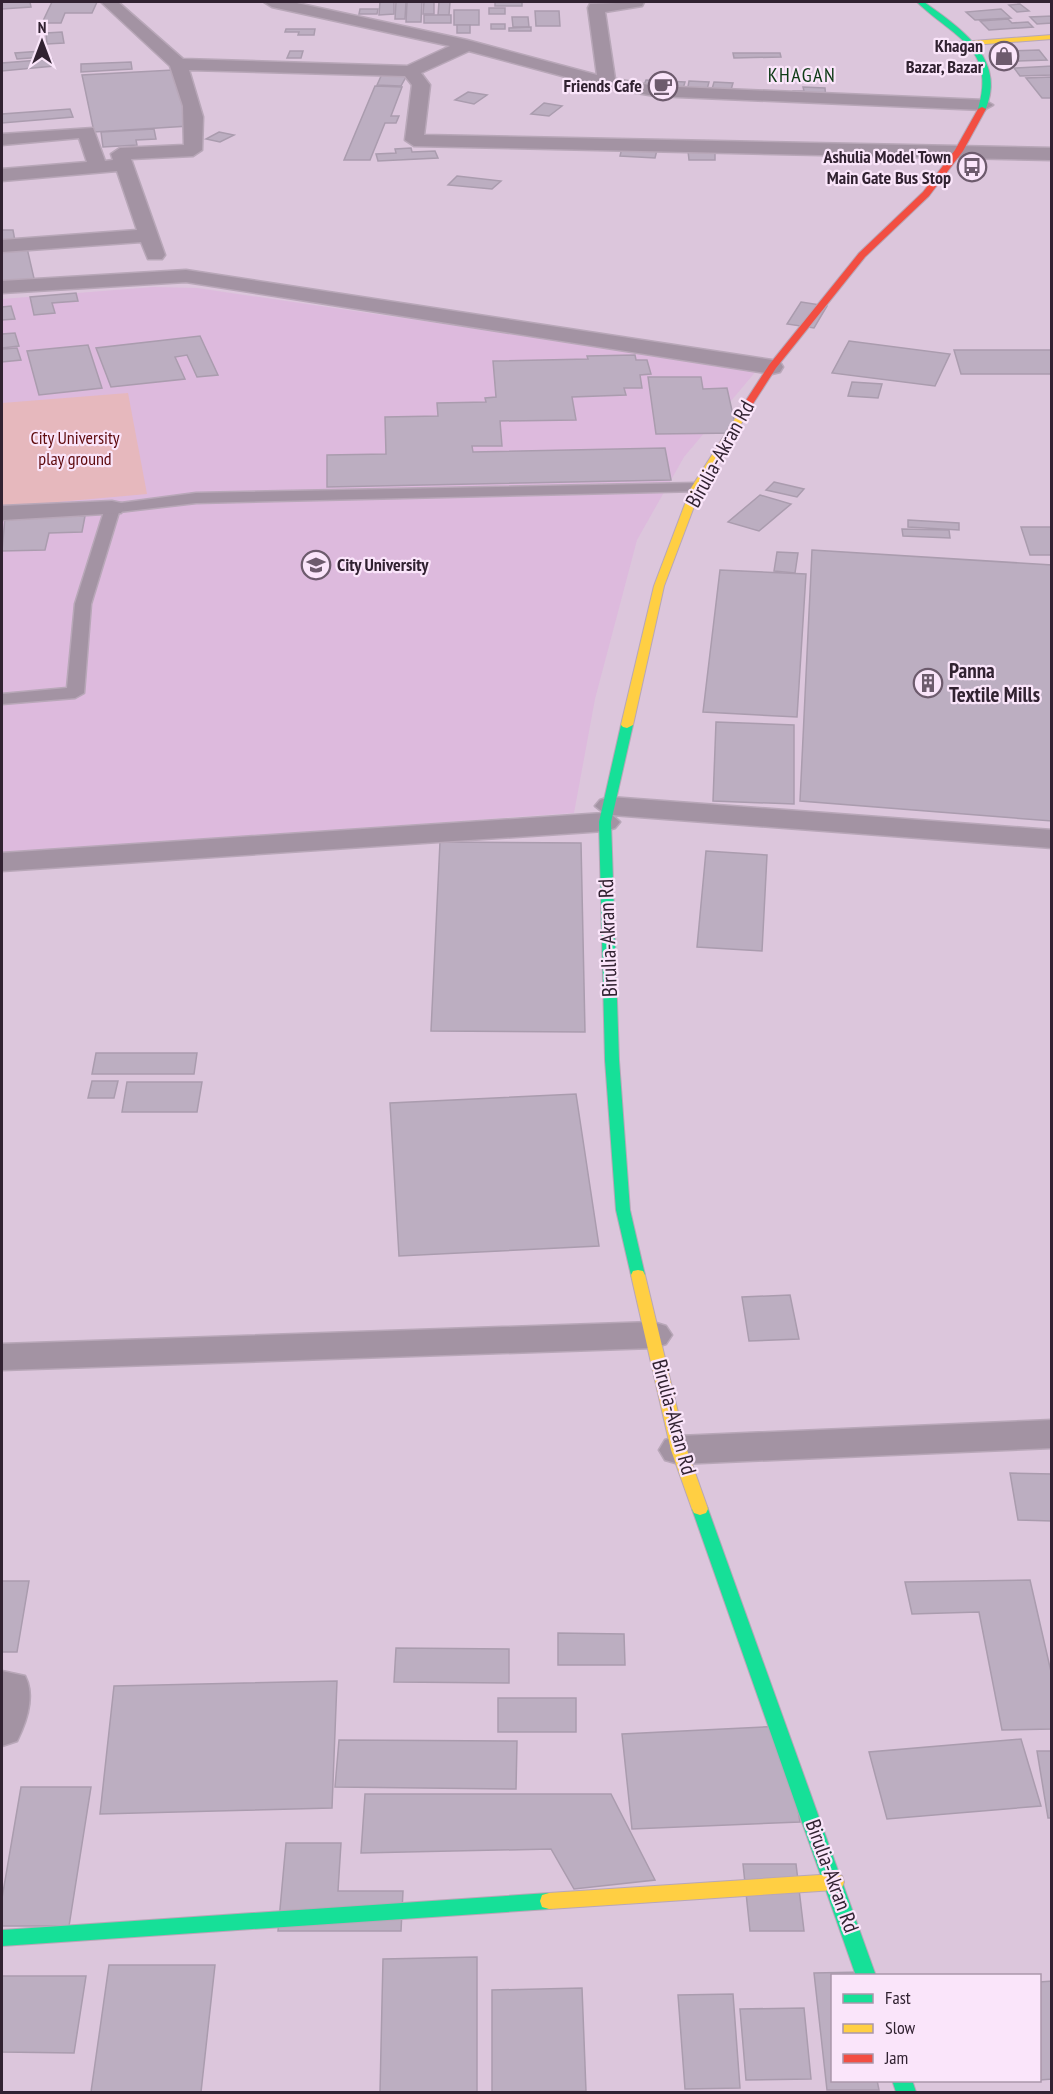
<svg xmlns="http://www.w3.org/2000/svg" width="1053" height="2094" viewBox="0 0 1053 2094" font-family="'PT Sans Narrow',sans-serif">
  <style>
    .built { fill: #ddbadd }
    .green { fill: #e6b8bd }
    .building { fill: #bcaec1; stroke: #aa9cae; stroke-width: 1.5 }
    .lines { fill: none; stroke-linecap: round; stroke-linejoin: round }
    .lane-casing { stroke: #b8a7b8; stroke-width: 3 }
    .street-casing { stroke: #b8a7b8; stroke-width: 3 }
    .fast-casing { stroke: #b8a7b8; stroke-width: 2 }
    .slow-casing { stroke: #b8a7b8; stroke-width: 2 }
    .jam-casing { stroke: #b8a7b8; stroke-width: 2 }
    .lane { fill: #a393a3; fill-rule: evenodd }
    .street { fill: #a393a3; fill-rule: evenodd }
    .fast { fill: #16e098; fill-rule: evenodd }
    .slow { fill: #ffcf43; fill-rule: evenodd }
    .jam { fill: #f24e42; fill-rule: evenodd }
    .labels { text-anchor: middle; stroke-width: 4.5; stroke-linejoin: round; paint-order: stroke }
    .far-poi-label { font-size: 18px; font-weight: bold; fill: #312231; stroke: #fae5fa; text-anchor: end }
    .far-park-label { font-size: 18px; fill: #5e0a0d; stroke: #fae5fa }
    .far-quarter-label { font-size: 20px; letter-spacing: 1.5px; fill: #0e3b16; stroke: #fae5fa }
    .street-label { font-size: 21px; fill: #312231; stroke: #fae5fa }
    .poi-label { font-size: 21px; font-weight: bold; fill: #312231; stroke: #fae5fa; text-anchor: start }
  </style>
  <rect width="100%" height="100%" fill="#dcc6dc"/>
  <polygon class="built" points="153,287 197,288 757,370 684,457 637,540 595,699 574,813 2,853 2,299"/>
  <polygon class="green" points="128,393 147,494 2,507 2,403"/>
  <g class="building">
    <polygon points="2,2 30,2 31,7 2,9"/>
    <polygon points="52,2 97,2 92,13 65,13 61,23 42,23"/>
    <polygon points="380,2 394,2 394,14 379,15"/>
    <polygon points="396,2 406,2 405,19 395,19"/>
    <polygon points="407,2 422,2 421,22 406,22"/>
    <polygon points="424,2 434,2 434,14 423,14"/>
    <polygon points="439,2 450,2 449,15 438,15"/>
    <rect x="495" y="2" width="27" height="4"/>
    <polygon points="1020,4 1029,11 1017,12 1009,5"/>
    <rect x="489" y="8" width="16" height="6"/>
    <polygon points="360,9 378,9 377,14 359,14"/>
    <polygon points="1001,9 1011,18 975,20 966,12"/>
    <rect x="454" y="10" width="25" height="15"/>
    <polygon points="535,11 559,11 560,26 536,26"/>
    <rect x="424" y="15" width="27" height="8"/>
    <polygon points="1052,16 1052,23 1037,24 1030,17"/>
    <polygon points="512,17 528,17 529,27 513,27"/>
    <polygon points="1008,19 1012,23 1028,22 1033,27 989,30 980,21"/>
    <rect x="491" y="24" width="14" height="5"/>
    <rect x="457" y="25" width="13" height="8"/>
    <polygon points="531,27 531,31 509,31 509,28"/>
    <polygon points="286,29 315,29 314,35 298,35 299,32 285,32"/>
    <polygon points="62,32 64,43 47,44 46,33"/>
    <polygon points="1039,50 1047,60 1018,61 1011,51"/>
    <polygon points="42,51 44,57 17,59 15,53"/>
    <polygon points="290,51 303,51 301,58 287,58"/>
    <polygon points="733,53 780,53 781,57 734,58"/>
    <polygon points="52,59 54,66 2,71 2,63"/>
    <polygon points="131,62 132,69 81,72 81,64"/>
    <polygon points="1052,66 1052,75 1020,76 1014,68"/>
    <polygon points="173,70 189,126 94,132 82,75"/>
    <polygon points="382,74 407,75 401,86 377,85"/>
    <polygon points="1052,77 1052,98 1042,98 1026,78"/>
    <polygon points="646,80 685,82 682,92 642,90"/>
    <polygon points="689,81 709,82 706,93 687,92"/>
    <polygon points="714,82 733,83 731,90 712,89"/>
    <polygon points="375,86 402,87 391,116 399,116 396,123 385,123 370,160 344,160"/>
    <polygon points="803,87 825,88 826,100 793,94 793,91 804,91"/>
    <polygon points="468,92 487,95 474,104 455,100"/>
    <polygon points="544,103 562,106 549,116 531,114"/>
    <polygon points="70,109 73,117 2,123 2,114"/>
    <polygon points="154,129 156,139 136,140 137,145 103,147 101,132"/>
    <polygon points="219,132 234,135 220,142 206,139"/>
    <polygon points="411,148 412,152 435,151 438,158 378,161 376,154 396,153 395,149"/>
    <polygon points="622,148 657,150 655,158 620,156"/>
    <polygon points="688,151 715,152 715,160 689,160"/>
    <polygon points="457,176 501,181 492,189 448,185"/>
    <polygon points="2,230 13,230 15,241 2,242"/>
    <polygon points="27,248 36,287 2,290 2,250"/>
    <polygon points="76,293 78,301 52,303 55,313 34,315 30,297"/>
    <polygon points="801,302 827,306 814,328 787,324"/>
    <polygon points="11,306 15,319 2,320 2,307"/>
    <polygon points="15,333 19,346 2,348 2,334"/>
    <polygon points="200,336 218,375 197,377 187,355 175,357 185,379 111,387 96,348"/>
    <polygon points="849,341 950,354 935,386 832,373"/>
    <polygon points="88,345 102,388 39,395 27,351"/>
    <polygon points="17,348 21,360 2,362 2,349"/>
    <polygon points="954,350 1052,350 1052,374 961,374"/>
    <polygon points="635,355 636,360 647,360 651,374 640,375 642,388 624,388 626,395 572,397 576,420 500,421 502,446 472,446 473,452 665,448 671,480 327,487 327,455 386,454 385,417 438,416 437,403 486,402 485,398 496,397 493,361 588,359 587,356"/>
    <polygon points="648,377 701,377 703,389 727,388 737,433 656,434"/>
    <polygon points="852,382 882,384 878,398 848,396"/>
    <polygon points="774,482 804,489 797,497 766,490"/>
    <polygon points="760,495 791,504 759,531 728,522"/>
    <polygon points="85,516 82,532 49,533 45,550 2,551 5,517"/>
    <polygon points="908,520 959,523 959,530 908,527"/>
    <polygon points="1021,527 1052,527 1052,555 1030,555"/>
    <polygon points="902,529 949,530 950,538 903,536"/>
    <polygon points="812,550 1052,565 1052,821 800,801"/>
    <polygon points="777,552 798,553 795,573 774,571"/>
    <polygon points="720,570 806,574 797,717 703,712"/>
    <polygon points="716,722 794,725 794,804 713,801"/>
    <polygon points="440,842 581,843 585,1032 431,1031"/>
    <polygon points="706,851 767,855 762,951 697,947"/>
    <polygon points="96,1053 197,1053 194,1074 92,1074"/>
    <polygon points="92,1081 118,1081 114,1098 88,1098"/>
    <polygon points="127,1082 202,1082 197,1112 122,1112"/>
    <polygon points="576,1094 599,1246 399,1256 390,1103"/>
    <polygon points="790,1295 799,1339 749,1341 742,1297"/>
    <polygon points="1010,1473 1052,1474 1052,1521 1018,1520"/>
    <polygon points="1030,1580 1052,1676 1052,1729 1002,1730 979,1612 912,1614 905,1582"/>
    <polygon points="2,1581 29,1581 17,1652 2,1652"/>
    <polygon points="558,1633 624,1634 625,1665 558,1665"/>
    <polygon points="396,1648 509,1649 509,1683 394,1682"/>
    <polygon points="337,1681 332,1808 100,1814 114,1686"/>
    <rect x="498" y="1698" width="78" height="34"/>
    <polygon points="784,1726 800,1822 632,1829 622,1734"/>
    <polygon points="1021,1739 1041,1806 887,1819 869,1752"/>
    <polygon points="339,1740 517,1741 516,1789 335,1787"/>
    <polygon points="1037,1751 1052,1751 1052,1818 1048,1818"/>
    <polygon points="21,1787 91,1787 69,1926 2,1926 2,1898"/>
    <polygon points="365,1794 611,1794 655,1880 574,1889 551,1849 361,1853"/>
    <polygon points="286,1843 341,1843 338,1891 403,1891 401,1931 278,1931"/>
    <polygon points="743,1864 796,1864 804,1931 750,1931"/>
    <polygon points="477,1957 477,2092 380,2092 383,1959"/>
    <polygon points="109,1965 215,1965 201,2092 91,2092"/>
    <polygon points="863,1972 863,1976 832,1976 832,2080 877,2080 879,2090 827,2090 814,1973"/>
    <polygon points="2,1976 86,1976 74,2053 2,2052"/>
    <polygon points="1052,1981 1052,2079 1040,2080 1040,1982"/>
    <polygon points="582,1988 586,2091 492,2092 492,1990"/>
    <polygon points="733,1994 740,2088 685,2089 678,1995"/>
    <polygon points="804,2008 811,2079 746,2080 740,2009"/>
  </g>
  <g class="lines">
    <g class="lane-casing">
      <polygon id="lane" points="696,483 704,488 701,491 196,503 119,512 91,604 84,693 75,698 2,704 2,694 67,688 75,604 106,505 196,493"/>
    </g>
    <g class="street-casing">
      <g id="street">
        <polygon points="101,2 118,2 183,59 407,66 450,46 272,7 264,2 292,2 467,40 597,75 588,8 590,4 644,2 642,6 605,12 615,79 655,86 984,100 993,105 984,110 655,96 607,88 469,51 421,73 430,85 424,135 1052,148 1052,160 414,146 405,140 412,85 405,76 189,70 203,117 202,150 193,156 131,159 165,255 162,259 148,259 141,242 2,252 2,240 137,230 117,171 2,181 2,169 87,162 79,138 2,145 2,134 93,128 105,161 113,160 111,154 120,148 184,145 183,106 170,66"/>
        <polygon points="186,270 772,360 780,362 783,367 780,372 772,374 186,282 2,293 2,281"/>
        <polygon points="112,501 121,503 124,508 121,513 2,520 2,506"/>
        <polygon points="610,797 1052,830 1052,848 612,815 620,822 615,828 605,831 2,871 2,853 604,813 595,806 600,800"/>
        <polygon points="653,1322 666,1326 672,1335 666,1344 653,1348 2,1370 2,1344"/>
        <polygon points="1052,1420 1052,1448 679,1464 665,1460 659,1450 665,1440 679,1436"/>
        <path d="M2 1671 25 1676C35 1695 27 1721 17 1741L2 1746Z"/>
      </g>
    </g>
    <g class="fast-casing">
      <g id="fast">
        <path d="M917 2H924C960 28 1008 59 985 111L978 109C997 48 953 37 917 2Z"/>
        <polygon points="627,722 633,725 611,822 619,1060 630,1210 645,1275 643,1279 633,1279 631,1275 616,1210 605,1060 599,822 621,725"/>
        <polygon points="700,1503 706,1505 708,1509 876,1976 856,1976 692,1509 694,1505"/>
        <polygon points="549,1893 556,1895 558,1901 556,1907 549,1909 2,1946 2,1930"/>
        <polygon points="892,2080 912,2080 916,2092 896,2092"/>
      </g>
    </g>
    <g class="slow-casing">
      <g id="slow">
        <polygon points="1052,35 1052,39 973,45 969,43 973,41"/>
        <polygon points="743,406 751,408 701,488 664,586 633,725 627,728 623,727 621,725 654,586 691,488"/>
        <polygon points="638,1270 643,1271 645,1275 687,1450 708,1509 706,1513 700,1515 694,1513 692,1509 671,1450 631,1275 633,1271"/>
        <polygon points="835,1874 842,1876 844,1882 842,1888 835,1890 549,1909 542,1907 540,1901 542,1895 549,1893"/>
      </g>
    </g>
    <g class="jam-casing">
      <polygon id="jam" points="982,107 986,109 963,151 929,196 865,257 776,368 749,410 743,410 741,408 769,365 859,253 923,192 955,150 978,109"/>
    </g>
    <use href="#lane" class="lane"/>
    <use href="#street" class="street"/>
    <use href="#fast" class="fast"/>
    <use href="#slow" class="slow"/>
    <use href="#jam" class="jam"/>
  </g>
  <defs>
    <g id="shop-ring" transform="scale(1.5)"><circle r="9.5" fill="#fae5fa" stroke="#6d5b6d" stroke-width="1.5"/><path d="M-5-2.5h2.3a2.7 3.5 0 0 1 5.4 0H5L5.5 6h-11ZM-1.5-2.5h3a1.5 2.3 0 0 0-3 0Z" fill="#6d5b6d"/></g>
    <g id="cafe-ring" transform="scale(1.5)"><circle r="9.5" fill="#fae5fa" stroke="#6d5b6d" stroke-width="1.5"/><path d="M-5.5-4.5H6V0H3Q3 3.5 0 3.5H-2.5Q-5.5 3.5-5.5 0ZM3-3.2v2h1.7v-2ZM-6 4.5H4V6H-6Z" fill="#6d5b6d"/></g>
    <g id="bus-ring" transform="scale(1.5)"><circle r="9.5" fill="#fae5fa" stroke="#6d5b6d" stroke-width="1.5"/><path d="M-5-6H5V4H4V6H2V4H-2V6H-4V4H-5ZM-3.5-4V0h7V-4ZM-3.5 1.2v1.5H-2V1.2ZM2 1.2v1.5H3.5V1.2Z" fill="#6d5b6d"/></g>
    <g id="university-ring" transform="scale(1.5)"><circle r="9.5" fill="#fae5fa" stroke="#6d5b6d" stroke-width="1.5"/><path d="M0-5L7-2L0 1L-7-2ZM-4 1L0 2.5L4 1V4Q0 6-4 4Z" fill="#6d5b6d"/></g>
    <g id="building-ring" transform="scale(1.5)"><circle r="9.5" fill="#fae5fa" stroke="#6d5b6d" stroke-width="1.5"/><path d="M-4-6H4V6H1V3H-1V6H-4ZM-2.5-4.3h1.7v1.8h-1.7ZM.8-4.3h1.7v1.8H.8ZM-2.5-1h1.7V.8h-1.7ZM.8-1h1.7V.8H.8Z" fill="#6d5b6d"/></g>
  </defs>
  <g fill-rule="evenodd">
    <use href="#shop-ring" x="1004" y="56"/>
    <use href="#cafe-ring" x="663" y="86"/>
    <use href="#bus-ring" x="972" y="167"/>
    <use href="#university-ring" x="316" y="565"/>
    <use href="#building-ring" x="928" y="683"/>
  </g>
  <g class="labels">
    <g class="far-poi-label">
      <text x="983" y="52">Khagan<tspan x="983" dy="21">Bazar, Bazar</tspan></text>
      <text x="642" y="92">Friends Cafe</text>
      <text x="951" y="163">Ashulia Model Town<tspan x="951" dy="21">Main Gate Bus Stop</tspan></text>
      <text x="337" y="571" text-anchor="start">City University</text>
    </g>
    <g class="far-park-label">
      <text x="75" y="444">City University<tspan x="75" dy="21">play ground</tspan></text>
    </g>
    <g class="far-quarter-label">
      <text x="802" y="82">KHAGAN</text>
    </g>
    <g class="street-label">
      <text transform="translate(720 454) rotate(-61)" y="7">Birulia-Akran Rd</text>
      <text transform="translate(608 938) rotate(-92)" y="7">Birulia-Akran Rd</text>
      <text transform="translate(674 1417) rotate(75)" y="7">Birulia-Akran Rd</text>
      <text transform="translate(832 1876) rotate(70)" y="7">Birulia-Akran Rd</text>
    </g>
    <g class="poi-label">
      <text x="949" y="678">Panna<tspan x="949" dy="24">Textile Mills</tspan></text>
    </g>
  </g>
  <rect width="1053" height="2094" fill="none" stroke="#312231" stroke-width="6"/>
  <rect x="831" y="1974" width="210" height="108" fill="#fae5fa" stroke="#aa97aa" stroke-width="1.5"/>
  <rect x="843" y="1994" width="30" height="9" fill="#16e098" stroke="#aa97aa" stroke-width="1.5"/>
  <text x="885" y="2004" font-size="18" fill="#312231">Fast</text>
  <rect x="843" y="2024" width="30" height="9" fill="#ffcf43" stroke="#aa97aa" stroke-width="1.5"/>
  <text x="885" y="2034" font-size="18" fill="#312231">Slow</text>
  <rect x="843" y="2054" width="30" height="9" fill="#f24e42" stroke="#aa97aa" stroke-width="1.5"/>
  <text x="885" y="2064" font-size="18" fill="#312231">Jam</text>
  <g transform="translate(42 42)" stroke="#fae5fa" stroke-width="4.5" paint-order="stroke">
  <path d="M0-4.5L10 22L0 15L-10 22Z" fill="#312231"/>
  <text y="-9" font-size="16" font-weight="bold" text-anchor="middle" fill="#312231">N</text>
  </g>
</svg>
